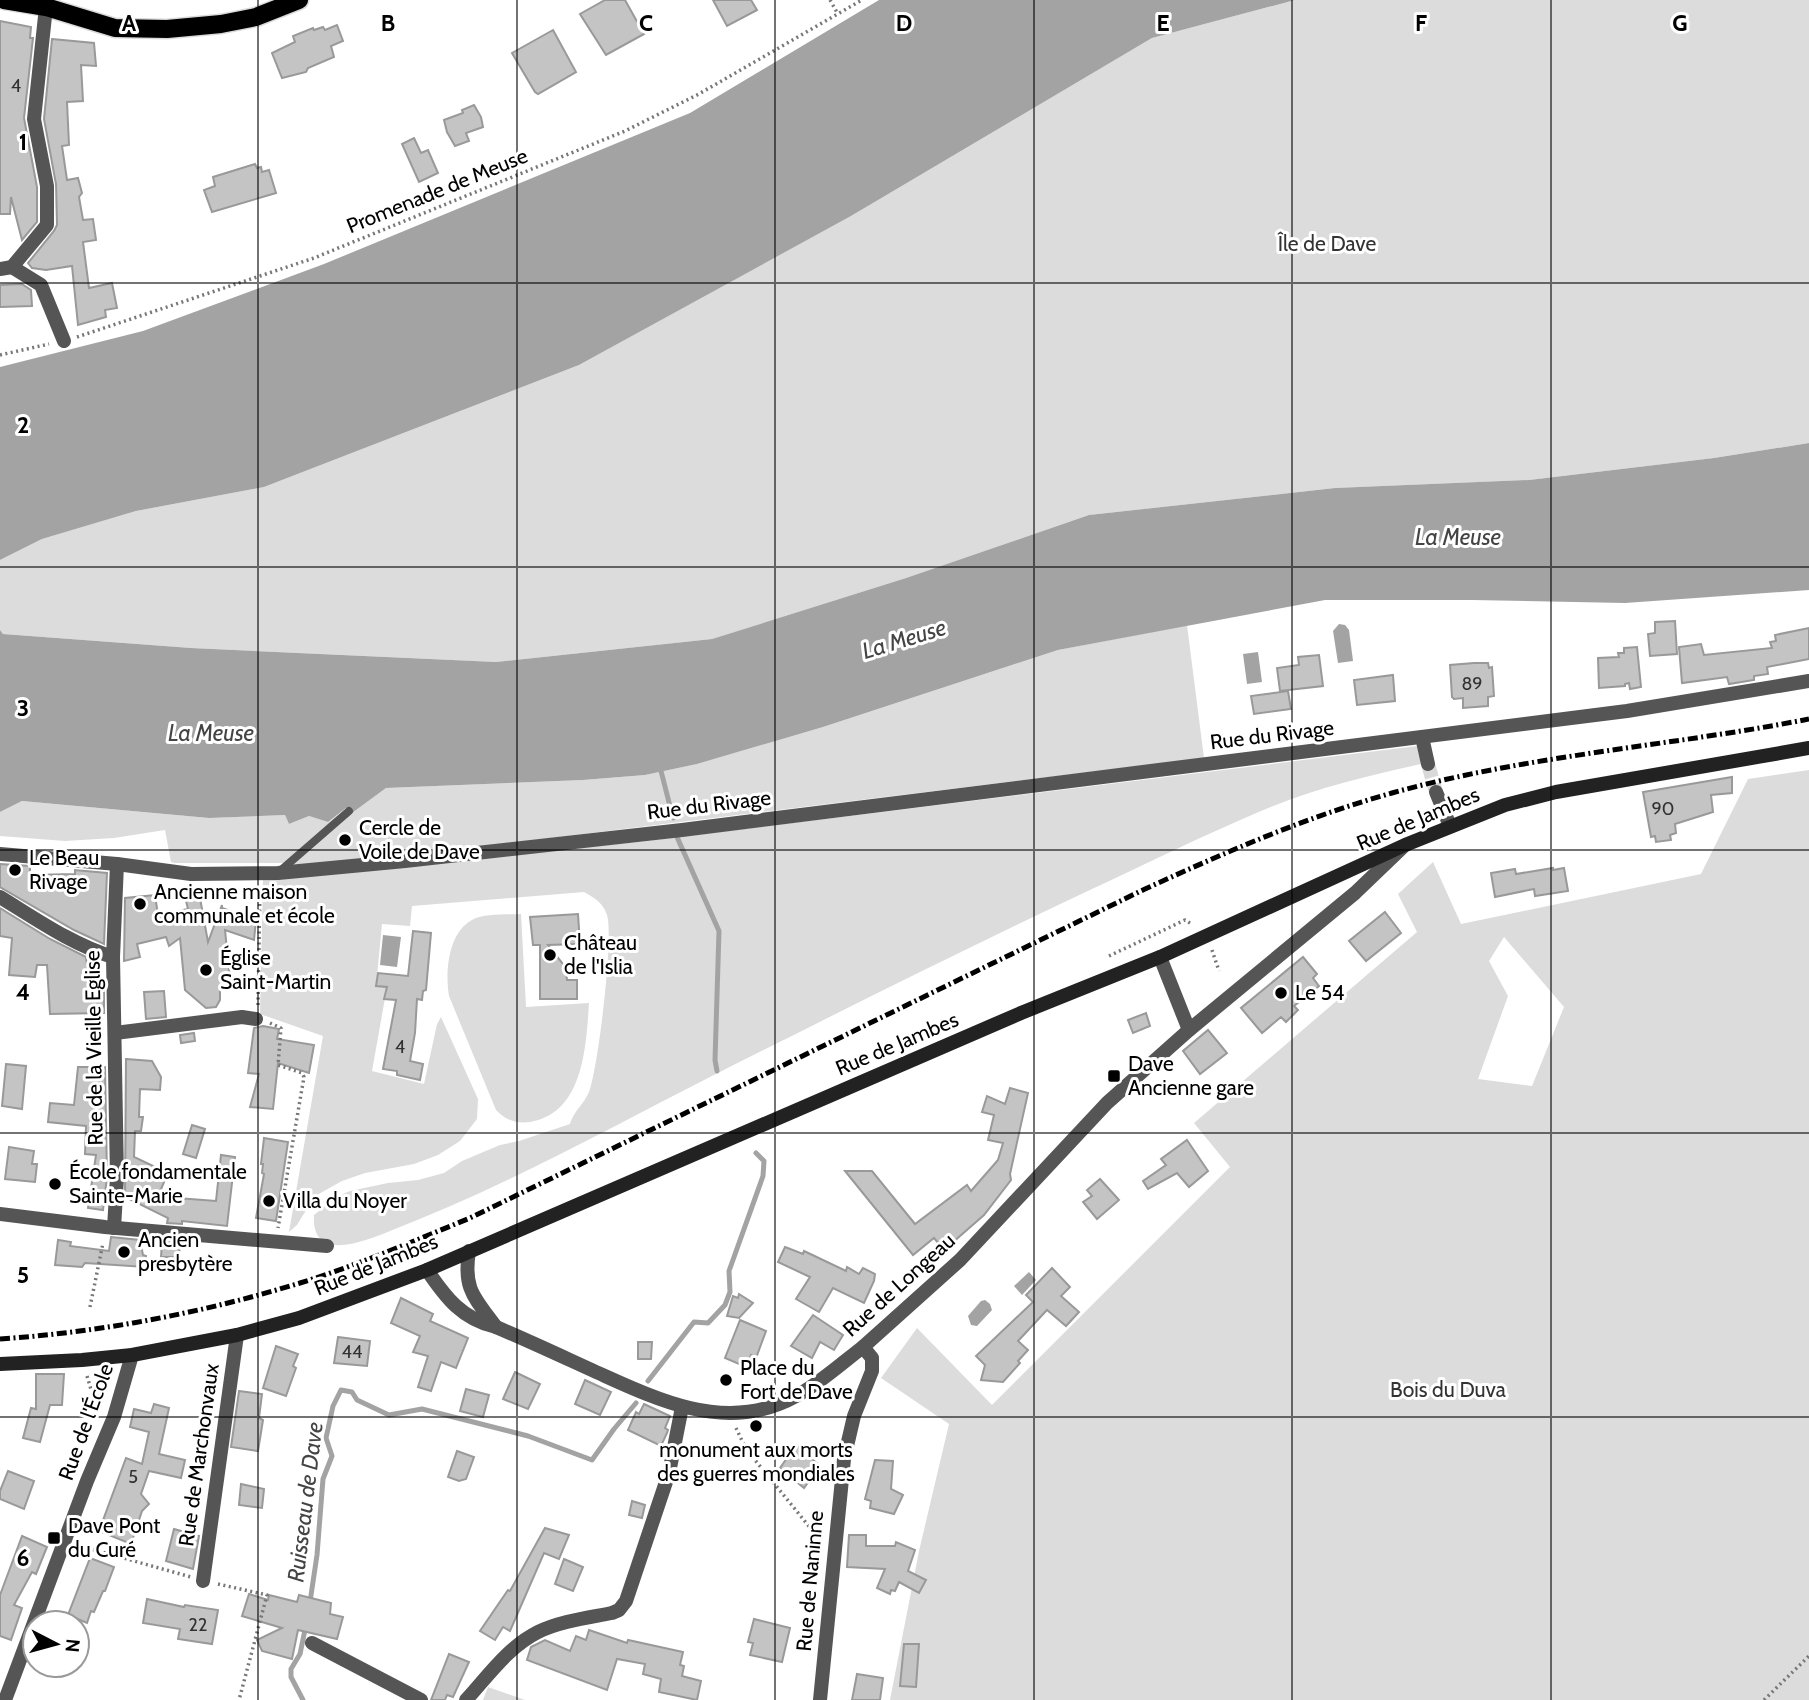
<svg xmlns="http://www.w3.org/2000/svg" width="1809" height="1700" viewBox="0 0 1809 1700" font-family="Cabin,sans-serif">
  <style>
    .green { fill: #dcdcdc; fill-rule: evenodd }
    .water { fill: #a3a3a3 }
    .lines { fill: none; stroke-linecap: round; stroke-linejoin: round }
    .stream { stroke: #a3a3a3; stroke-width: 5 }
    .building { fill: #c4c4c4; stroke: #999; stroke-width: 2 }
    .minor-tunnel { stroke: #d9d9d9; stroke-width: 14; stroke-dasharray: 14 7; stroke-linecap: butt }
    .primary-casing { stroke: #dbdbdb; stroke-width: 21 }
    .path { stroke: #777; stroke-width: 3.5; stroke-dasharray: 2 3.5; stroke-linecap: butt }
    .service { stroke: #555; stroke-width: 8 }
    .minor { stroke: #555; stroke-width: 14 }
    .tertiary { stroke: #555; stroke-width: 14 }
    .secondary { stroke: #222; stroke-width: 14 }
    .primary { stroke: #000; stroke-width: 18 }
    .rail { stroke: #000; stroke-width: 5; stroke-dasharray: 10 3.5 2 3.5; stroke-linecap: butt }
    .grid { fill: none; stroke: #000; stroke-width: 2; stroke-opacity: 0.55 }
    .poi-dot { fill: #000; stroke: #fff; stroke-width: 2.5 }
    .labels { text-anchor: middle; stroke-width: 6; stroke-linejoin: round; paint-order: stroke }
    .number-label { font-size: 18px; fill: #313131 }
    .street-label { font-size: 21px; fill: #000; stroke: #fff }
    .park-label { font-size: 21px; fill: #333; stroke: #fff }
    .poi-label { font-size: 21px; fill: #000; stroke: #fff; text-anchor: start }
    .water-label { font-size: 23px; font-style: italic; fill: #444; stroke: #fff }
    .grid-label { font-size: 23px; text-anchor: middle; font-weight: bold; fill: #000; stroke: #fff; stroke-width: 6; stroke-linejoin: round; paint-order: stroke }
  </style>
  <rect width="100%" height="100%" fill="#fff"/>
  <g class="green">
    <polygon points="1295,0 1809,0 1809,443 1714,458 1529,480 1335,488 1089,515 906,578 712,639 496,662 191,648 3,634 0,630 0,560 42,539 136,511 264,487 579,365 851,216 1152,38"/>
    <polygon points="1187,625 1204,758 403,856 294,866 289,863 175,863 171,862 165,830 114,838 65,841 0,836 0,812 22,801 209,818 285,815 289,824 309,816 328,822 347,808 352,813 386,788 583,780 645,775 697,764 823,727 1058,650"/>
    <path d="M1417 746 1421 764C1367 776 1312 789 1261 811 1204 835 1148 863 1092 889 963 950 835 1014 708 1078 604 1131 500 1189 390 1231 365 1241 311 1264 314 1215L336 1197 350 1191 388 1183 418 1180 444 1173 462 1161 500 1145 519 1141 570 1124C573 1112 584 1104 589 1092 598 1069 614 936 607 915 603 903 595 898 584 892L412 906 410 926 382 924 376 986 387 987 372 1071 424 1084 437 1024 441 1017 478 1099 477 1119 460 1141 438 1155 414 1164 365 1173 342 1181 324 1191 314 1197 297 1225 289 1232 323 1036 260 1014 263 880 647 841Z"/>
    <path d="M1809 770V1700H890L919 1551 949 1424 881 1378 917 1328 992 1405 1230 1167 1194 1123 1417 932 1398 894 1433 862 1461 924 1701 874 1748 779ZM1504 937 1564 1007 1532 1086 1478 1079 1508 996 1489 961Z"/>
    <path d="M521 914 526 1007 589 1003C586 1046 584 1113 530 1122 516 1124 506 1120 496 1110L449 996C445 972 448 933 472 920 485 913 507 915 521 914Z"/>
    <polygon points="488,1687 525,1700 483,1700"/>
  </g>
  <g class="water">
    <polygon points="879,0 1295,0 1152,38 851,216 579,365 264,487 136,511 42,539 0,560 0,367 143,331 324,264 690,113"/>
    <polygon points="1809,443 1809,590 1625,603 1472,600 1325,600 1058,650 823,727 697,764 645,775 583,780 386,788 352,813 346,808 328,822 309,816 289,824 285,815 209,818 22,801 0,812 0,630 3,634 191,648 496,662 712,639 906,578 1089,515 1335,488 1529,480 1714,458"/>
    <polygon points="1339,624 1345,625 1349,630 1353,661 1338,663 1333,631"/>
    <polygon points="1258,652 1262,682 1247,684 1243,654"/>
    <polygon points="383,935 401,937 397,967 380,965"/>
    <polygon points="1029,1272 1036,1280 1022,1295 1014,1286"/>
    <polygon points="985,1300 990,1304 992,1310 977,1326 971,1325 968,1316 981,1301"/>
  </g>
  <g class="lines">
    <g class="stream">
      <polyline points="660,767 673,818"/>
      <polyline points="677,837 719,931 715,1060 717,1071"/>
      <polyline points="648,1381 694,1322 708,1323 725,1305 730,1292 729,1271 763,1176 764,1161 756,1153"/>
      <polyline points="310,1602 317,1555 323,1479 332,1456 326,1438 333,1406 341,1390 352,1392 357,1400 389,1415 422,1409 528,1436 592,1460 614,1429 636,1403"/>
      <polyline points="303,1700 291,1677 291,1669 300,1654 306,1625"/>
    </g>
  </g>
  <g class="building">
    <polygon points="605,0 625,0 644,34 606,55 580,14"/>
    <polygon points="713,0 751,0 757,10 727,26"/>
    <polygon points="0,21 31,27 30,38 33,38 24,118 37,187 37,222 22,240 11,197 10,214 0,214"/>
    <polygon points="337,25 343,41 331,46 334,57 308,68 306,72 282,78 272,53 295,42 293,36 313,28 314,30 323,27 325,30"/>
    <polygon points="553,30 576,72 538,94 535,92 512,53"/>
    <polygon points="52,39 94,43 96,66 81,65 83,101 67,102 69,145 62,146 67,180 78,178 82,193 79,197 83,220 93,219 96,240 83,242 89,288 112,283 117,308 105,310 106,317 78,325 72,266 46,270 32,268 28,263 54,231 57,225 56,184 44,119"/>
    <polygon points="474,105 481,117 483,127 466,133 469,141 455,146 447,132 444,120 463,113 462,110"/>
    <polygon points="414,138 421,153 428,150 438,173 419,182 402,144"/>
    <polygon points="255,164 257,168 261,167 262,172 269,170 276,193 212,212 204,190 215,186 213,177"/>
    <polygon points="22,284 31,290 32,306 0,307 0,285"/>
    <polygon points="1675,621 1677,654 1650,656 1648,634 1655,633 1655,622"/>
    <polygon points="1809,628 1809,659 1767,667 1768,674 1754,676 1754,680 1729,684 1727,677 1682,683 1679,647 1701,644 1704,655 1772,648 1770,642 1776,641 1775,635"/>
    <polygon points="1637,647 1641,687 1630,689 1629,683 1625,684 1625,686 1599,688 1598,658 1619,657 1618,653 1624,653 1624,648"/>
    <polygon points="1319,655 1323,686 1280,691 1277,668 1299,665 1298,657"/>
    <polygon points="1474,663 1488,663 1489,668 1492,667 1494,696 1488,697 1488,706 1463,708 1463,698 1454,699 1452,697 1450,665"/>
    <polygon points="1393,675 1395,701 1357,705 1354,680"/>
    <polygon points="1288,691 1291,709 1254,714 1251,696"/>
    <polygon points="1732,777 1732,793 1711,795 1713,812 1675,824 1676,833 1670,835 1671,840 1656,842 1655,836 1651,837 1643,792"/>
    <polygon points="0,864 30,866 30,875 75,874 75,870 107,873 104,944 74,930 0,887"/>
    <polygon points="1553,868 1553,870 1564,868 1568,891 1535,896 1534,889 1495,897 1491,873 1515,869 1516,874"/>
    <polygon points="155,895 158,915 188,909 186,901 200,898 208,942 222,905 222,908 256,920 254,940 225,930 231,988 220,989 220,1000 216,1007 206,1008 185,990 180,938 169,946 166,937 137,944 140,957 124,961 125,898"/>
    <polygon points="0,908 50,939 86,957 89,980 104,980 104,1013 50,1014 47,965 37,965 35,977 9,975 12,938 0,936"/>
    <polygon points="1385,912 1401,933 1366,961 1349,941"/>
    <polygon points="578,914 580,944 548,945 566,968 567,980 577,980 577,999 540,999 540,945 533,945 530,917"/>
    <polygon points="413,931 431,933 426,990 423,991 422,1000 417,999 415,1033 410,1061 423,1064 420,1080 397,1075 397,1071 383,1069 396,1000 384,999 387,987 376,986 378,973 408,976"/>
    <polygon points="1303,957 1317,974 1313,978 1319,986 1294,1006 1298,1010 1286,1022 1281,1017 1262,1033 1241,1008"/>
    <polygon points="164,991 166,1017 146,1019 144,992"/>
    <polygon points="1146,1013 1150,1026 1133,1033 1128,1020"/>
    <polygon points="263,1026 279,1029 277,1039 314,1045 309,1073 278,1063 273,1109 250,1107 259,1074 248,1073 254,1028"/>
    <polygon points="1208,1030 1227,1053 1200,1074 1183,1051"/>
    <polygon points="194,1033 195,1041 181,1043 180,1035"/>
    <polygon points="126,1059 152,1061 161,1077 160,1090 140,1089 139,1117 143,1117 141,1131 135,1131 134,1157 168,1173 161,1189 177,1198 216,1201 221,1155 235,1157 227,1226 182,1221 182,1224 167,1223 168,1218 125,1197"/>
    <polygon points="6,1064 26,1066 22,1109 2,1106"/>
    <polygon points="78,1067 105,1067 107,1177 103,1210 88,1208 96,1155 85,1154 86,1126 48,1122 50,1103 74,1105"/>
    <polygon points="1010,1088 1028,1093 1010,1174 1011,1180 984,1215 944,1250 934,1238 913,1255 845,1171 872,1171 915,1224 967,1185 971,1191 998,1160 1003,1143 988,1140 994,1115 982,1112 987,1096 1005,1104"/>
    <polygon points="192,1125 205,1129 196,1158 183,1154"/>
    <polygon points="264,1138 288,1142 276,1221 256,1218 264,1174 262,1173 263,1164 261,1164"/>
    <polygon points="1187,1140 1208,1171 1189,1187 1177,1173 1148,1189 1143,1181 1166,1165 1161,1159"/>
    <polygon points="9,1147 34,1151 32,1164 37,1164 35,1182 5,1179"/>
    <polygon points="1100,1179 1119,1200 1097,1219 1083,1202 1092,1196 1087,1190"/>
    <polygon points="111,1237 140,1240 143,1255 146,1256 145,1267 85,1263 82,1267 55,1265 58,1240 71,1242 70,1246 109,1251"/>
    <polygon points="162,1242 180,1243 179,1257 161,1257"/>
    <polygon points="785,1247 803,1254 804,1251 846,1271 847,1267 859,1274 863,1268 875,1274 874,1281 864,1303 833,1288 819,1312 796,1299 810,1277 778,1262"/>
    <polygon points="1052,1268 1070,1287 1061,1296 1079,1312 1066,1326 1047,1310 1018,1341 1028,1350 1018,1361 1020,1363 1003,1382 981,1380 985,1365 976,1356 1033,1302 1026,1295"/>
    <polygon points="739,1294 753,1303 739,1318 727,1316 733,1296 738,1298"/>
    <polygon points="401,1298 433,1314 430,1321 468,1338 456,1368 441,1362 431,1391 418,1387 428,1356 413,1352 420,1336 391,1323"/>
    <polygon points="813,1315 843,1335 834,1350 820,1342 812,1358 791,1346"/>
    <polygon points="740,1320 766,1331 756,1358 751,1355 746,1367 725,1358"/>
    <polygon points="338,1337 370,1341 367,1366 334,1363"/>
    <polygon points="638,1342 652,1342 651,1359 638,1359"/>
    <polygon points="276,1346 298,1354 293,1366 296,1368 286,1396 263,1388"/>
    <polygon points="515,1372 540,1384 528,1409 503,1399"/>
    <polygon points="36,1374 64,1374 62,1405 50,1405 40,1442 23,1438 31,1408 36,1409"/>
    <polygon points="585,1380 611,1392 600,1415 575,1404"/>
    <polygon points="466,1389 489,1395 483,1417 460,1411"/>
    <polygon points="239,1391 262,1394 259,1418 263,1420 258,1451 231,1447"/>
    <polygon points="154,1404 169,1408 159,1454 185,1460 181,1478 149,1471 141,1494 149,1504 142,1511 131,1544 99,1531 126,1458 142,1464 149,1432 130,1427 134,1409 151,1413"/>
    <polygon points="644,1404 670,1416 665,1428 668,1430 667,1433 661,1446 628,1430 636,1412 639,1414"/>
    <polygon points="796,1445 820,1466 804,1488 780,1468"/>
    <polygon points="457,1451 474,1457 466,1479 459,1481 448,1477"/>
    <polygon points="875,1460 893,1461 891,1489 903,1495 894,1514 870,1508 871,1501 865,1499"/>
    <polygon points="8,1471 34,1481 24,1509 0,1499 0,1491"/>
    <polygon points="241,1484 264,1489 262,1508 239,1505"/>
    <polygon points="632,1501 645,1505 642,1518 629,1515"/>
    <polygon points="545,1528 569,1535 559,1559 544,1553 510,1631 503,1627 495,1640 480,1631 508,1590 510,1591"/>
    <polygon points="174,1529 199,1536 193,1569 166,1561"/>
    <polygon points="849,1535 866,1535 866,1546 895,1546 896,1542 915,1550 908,1571 926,1580 919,1593 899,1582 895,1591 891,1590 890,1594 877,1588 885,1569 847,1567"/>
    <polygon points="22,1536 47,1547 36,1574 32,1572 14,1605 22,1608 11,1640 0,1636 0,1595"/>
    <polygon points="90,1558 114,1567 105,1591 103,1591 94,1612 91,1611 87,1623 68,1615"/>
    <polygon points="564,1559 583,1567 573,1591 555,1584"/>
    <polygon points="249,1594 268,1600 269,1595 297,1602 299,1595 331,1603 330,1614 343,1617 337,1639 298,1630 292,1659 262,1651 257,1640 282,1628 242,1616"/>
    <polygon points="147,1599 184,1607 185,1605 218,1610 212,1644 178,1639 180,1629 143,1623"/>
    <polygon points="754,1619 790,1628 782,1662 750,1655 753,1643 748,1642"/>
    <polygon points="589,1630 627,1643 628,1640 683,1652 680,1665 684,1666 682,1676 701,1681 697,1700 659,1692 661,1679 643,1674 645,1664 617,1659 607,1690 527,1660 531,1647 545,1640 570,1651 576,1636 586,1640"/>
    <polygon points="904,1644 919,1644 916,1687 900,1686"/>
    <polygon points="449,1654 469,1662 453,1697 447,1695 445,1700 431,1700"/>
    <polygon points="857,1674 883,1678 880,1700 852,1700"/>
  </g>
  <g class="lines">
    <polyline class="minor-tunnel" points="1428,764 1436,792"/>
    <g class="primary-casing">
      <polyline id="primary" points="4,0 46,7 115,28 167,29 221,24 256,17 299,0"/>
    </g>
    <g class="path">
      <polyline points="830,0 838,14"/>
      <polyline points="77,337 314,258 625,131 697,95 862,0"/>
      <polyline points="0,355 49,344"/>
      <polyline points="1212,950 1219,971"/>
      <polyline points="1109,956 1185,920 1193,925"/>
      <polyline points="258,1005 260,887"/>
      <polyline points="270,1023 281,1028 278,1065 302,1073 304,1077 278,1228"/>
      <polyline points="90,1307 103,1243"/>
      <polyline points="87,1376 98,1413"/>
      <polyline points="736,1428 746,1449 821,1541"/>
      <polyline points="77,1545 191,1577"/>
      <polyline points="218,1584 267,1595 239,1700"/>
      <polyline points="1764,1700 1809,1656"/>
    </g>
    <polyline class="service" points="280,871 349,811"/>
    <g class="minor">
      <polyline points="12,267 41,285 64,341"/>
      <polyline points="0,269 12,267 47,225 47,186 34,119 46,7"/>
      <polyline points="1422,737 1428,764"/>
      <polyline points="1436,792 1450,826"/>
      <polyline points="0,854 117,864 191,874 278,873 405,861 682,830 1627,711 1809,681"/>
      <path d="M0 897C36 919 73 945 113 957"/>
      <polyline points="115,1033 242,1017 256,1019"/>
      <polyline points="0,1214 105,1227 327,1246"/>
      <polyline points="114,1228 117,1177 113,957 117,864"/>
      <path d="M469 1251C463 1289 474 1297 496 1327"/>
      <path d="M427 1270C446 1298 462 1319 496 1327 529 1341 561 1356 594 1371 652 1397 715 1429 779 1404 810 1392 837 1367 863 1347"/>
      <polyline points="203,1581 237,1335"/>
      <polyline points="312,1643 421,1700"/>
      <polyline points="5,1700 87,1481 114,1417 132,1355"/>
      <path d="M466 1700C488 1676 508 1647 538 1632 561 1621 587 1618 612 1613L619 1610 626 1601 669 1473 682 1407"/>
    </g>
    <g class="tertiary">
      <polyline points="1160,957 1189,1030"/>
      <polyline points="820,1700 844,1459 854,1416 872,1371 872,1358 863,1347 960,1260 1107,1103 1189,1030 1355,893 1404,846"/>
    </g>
    <polyline class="secondary" points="0,1364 82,1360 132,1355 237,1335 299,1318 427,1270 1021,1013 1160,957 1405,845 1505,805 1556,792 1809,748"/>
    <use href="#primary" class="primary"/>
    <path class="rail" d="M0 1339C102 1332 202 1313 300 1283 358 1265 414 1241 470 1218L1145 889C1226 852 1306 817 1392 793 1528 755 1671 746 1809 719"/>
  </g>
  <path class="grid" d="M258 0V1700M517 0V1700M775 0V1700M1034 0V1700M1292 0V1700M1551 0V1700M0 283H1809M0 567H1809M0 850H1809M0 1133H1809M0 1417H1809"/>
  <g class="poi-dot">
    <circle cx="345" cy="840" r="7"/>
    <circle cx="15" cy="870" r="7"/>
    <circle cx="140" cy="904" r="7"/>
    <circle cx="550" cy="955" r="7"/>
    <circle cx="206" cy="970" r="7"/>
    <circle cx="1281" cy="993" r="7"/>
    <rect x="1107" y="1069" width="14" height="14" rx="3.5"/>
    <circle cx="55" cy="1184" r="7"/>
    <circle cx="269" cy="1201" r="7"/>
    <circle cx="124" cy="1252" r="7"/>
    <circle cx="726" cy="1380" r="7"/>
    <circle cx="756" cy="1426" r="7"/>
    <rect x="47" y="1531" width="14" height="14" rx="3.5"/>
  </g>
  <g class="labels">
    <g class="number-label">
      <text x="16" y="92">4</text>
      <text x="1472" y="690">89</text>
      <text x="1663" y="815">90</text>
      <text x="400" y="1053">4</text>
      <text x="352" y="1358">44</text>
      <text x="133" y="1483">5</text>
      <text x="198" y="1631">22</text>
    </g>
    <g class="street-label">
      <text transform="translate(437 191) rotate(-22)" y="7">Promenade de Meuse</text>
      <text transform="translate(1272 735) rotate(-7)" y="7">Rue du Rivage</text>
      <text transform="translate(709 805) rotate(-7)" y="7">Rue du Rivage</text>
      <text transform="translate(1418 819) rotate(-23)" y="7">Rue de Jambes</text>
      <text transform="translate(897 1044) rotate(-23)" y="7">Rue de Jambes</text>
      <text transform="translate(94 1048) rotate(-91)" y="7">Rue de la Vieille Eglise</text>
      <text transform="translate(376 1265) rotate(-22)" y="7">Rue de Jambes</text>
      <text transform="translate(899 1285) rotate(-42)" y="7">Rue de Longeau</text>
      <text transform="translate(86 1422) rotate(-70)" y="7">Rue de l'École</text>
      <text transform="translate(199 1455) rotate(-82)" y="7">Rue de Marchonvaux</text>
      <text transform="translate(810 1581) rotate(-85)" y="7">Rue de Naninne</text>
    </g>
    <g class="park-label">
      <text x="1327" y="251">Île de Dave</text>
      <text x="1448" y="1397">Bois du Duva</text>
    </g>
    <g class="poi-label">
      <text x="359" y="835">Cercle de<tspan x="359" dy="24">Voile de Dave</tspan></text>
      <text x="29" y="865">Le Beau<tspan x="29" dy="24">Rivage</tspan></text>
      <text x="154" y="899">Ancienne maison<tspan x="154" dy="24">communale et école</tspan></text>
      <text x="564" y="950">Château<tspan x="564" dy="24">de l'Islia</tspan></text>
      <text x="220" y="965">Église<tspan x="220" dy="24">Saint-Martin</tspan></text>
      <text x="1295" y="1000">Le 54</text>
      <text x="1128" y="1071">Dave<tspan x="1128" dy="24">Ancienne gare</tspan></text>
      <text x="69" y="1179">École fondamentale<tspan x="69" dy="24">Sainte-Marie</tspan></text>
      <text x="283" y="1208">Villa du Noyer</text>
      <text x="138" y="1247">Ancien<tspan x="138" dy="24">presbytère</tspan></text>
      <text x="740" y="1375">Place du<tspan x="740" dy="24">Fort de Dave</tspan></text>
      <text x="756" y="1457" text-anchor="middle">monument aux morts<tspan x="756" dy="24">des guerres mondiales</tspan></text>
      <text x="68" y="1533">Dave Pont<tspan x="68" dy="24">du Curé</tspan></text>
    </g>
    <g class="water-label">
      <text x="1458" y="545">La Meuse</text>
      <text transform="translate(904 639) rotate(-17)" y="8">La Meuse</text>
      <text x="211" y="741">La Meuse</text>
      <text transform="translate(305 1502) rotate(-83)" y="8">Ruisseau de Dave</text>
    </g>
  </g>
  <g class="grid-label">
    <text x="129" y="31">A</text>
    <text x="388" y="31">B</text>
    <text x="646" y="31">C</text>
    <text x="904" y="31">D</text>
    <text x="1163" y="31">E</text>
    <text x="1421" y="31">F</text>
    <text x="1680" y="31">G</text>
    <text x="23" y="150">1</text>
    <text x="23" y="433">2</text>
    <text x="23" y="716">3</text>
    <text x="23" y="1000">4</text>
    <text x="23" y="1283">5</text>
    <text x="23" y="1566">6</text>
  </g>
  <g transform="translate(56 1644) rotate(96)"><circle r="33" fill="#ffffff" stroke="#999999" stroke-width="2"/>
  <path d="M0-5L12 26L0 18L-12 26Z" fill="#000000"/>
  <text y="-10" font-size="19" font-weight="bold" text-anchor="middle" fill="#000000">N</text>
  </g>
</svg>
